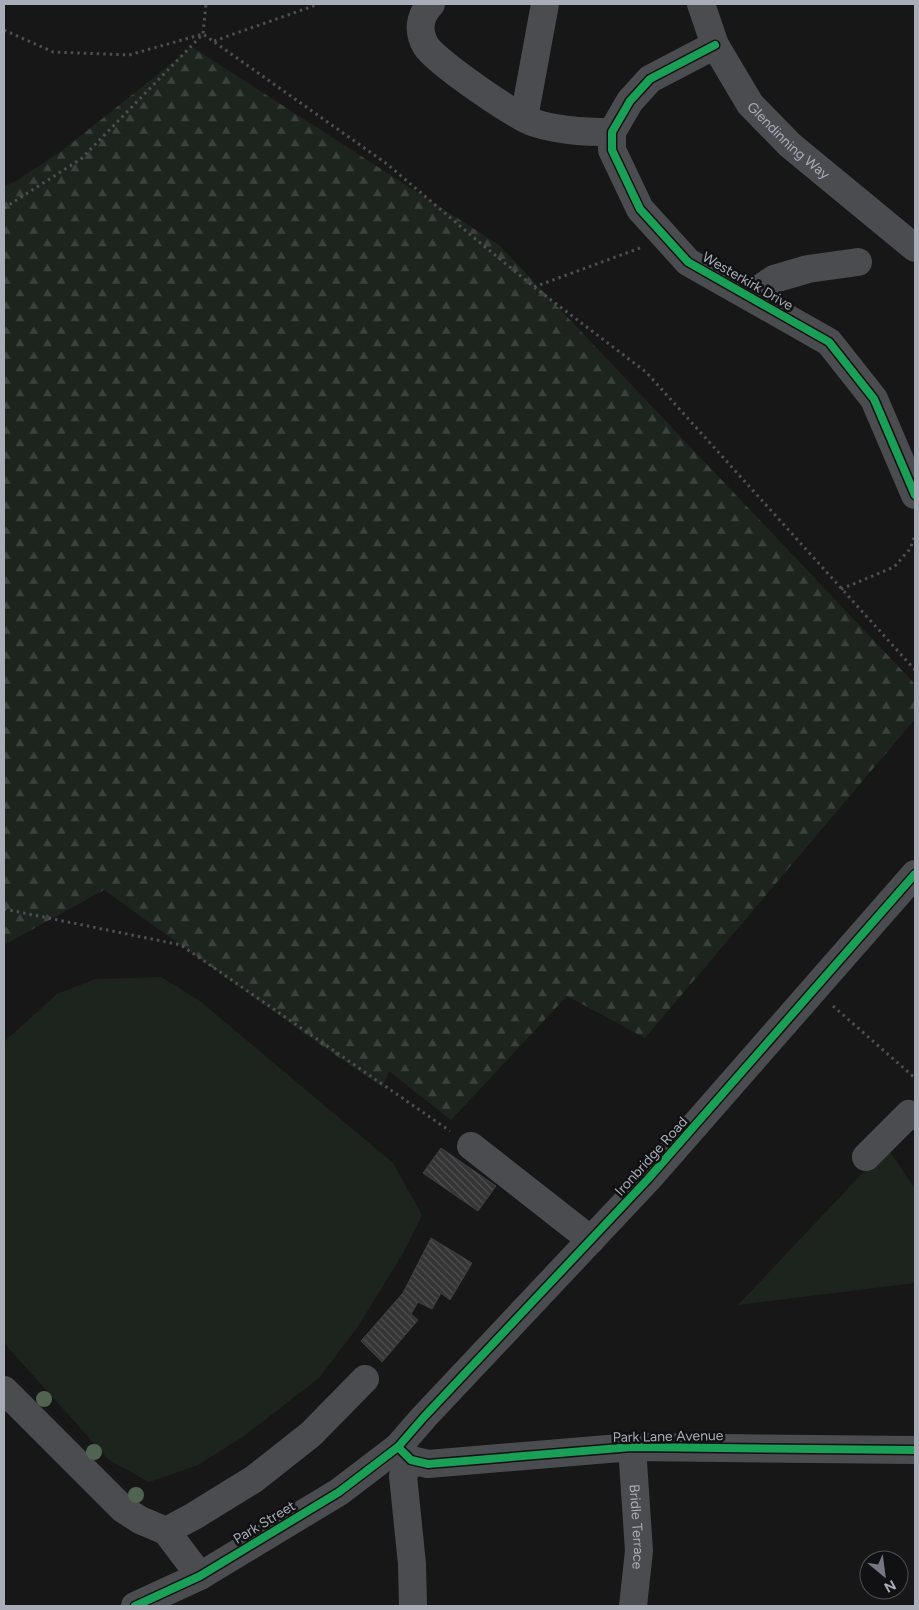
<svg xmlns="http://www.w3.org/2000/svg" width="919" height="1610" viewBox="0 0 919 1610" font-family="Figtree,sans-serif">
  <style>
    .forest { fill: url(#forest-firs) }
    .green { fill: #1d241e }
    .building { fill: url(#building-back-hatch); stroke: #3f4043 }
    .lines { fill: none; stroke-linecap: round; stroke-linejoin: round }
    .path { stroke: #4d4e52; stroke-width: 3; stroke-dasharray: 2.5 4; stroke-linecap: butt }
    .minor { stroke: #4b4c50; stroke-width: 28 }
    .cycleway-casing { stroke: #111113; stroke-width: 11 }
    .cycleway { stroke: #1a9f57; stroke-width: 8 }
    .tree { fill: #506451 }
    .labels { text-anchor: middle; stroke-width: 5; stroke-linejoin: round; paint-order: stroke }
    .street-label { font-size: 14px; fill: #a8adb8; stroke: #111113 }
  </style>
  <defs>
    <pattern id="forest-firs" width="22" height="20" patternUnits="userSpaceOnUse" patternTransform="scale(1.25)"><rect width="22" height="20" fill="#1d241e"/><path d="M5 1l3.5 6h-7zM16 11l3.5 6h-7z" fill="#3b413d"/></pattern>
    <pattern id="building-back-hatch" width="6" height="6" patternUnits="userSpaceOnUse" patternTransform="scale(1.25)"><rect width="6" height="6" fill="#353536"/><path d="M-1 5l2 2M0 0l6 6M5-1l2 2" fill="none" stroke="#4f5051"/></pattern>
  </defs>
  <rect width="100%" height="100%" fill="#171717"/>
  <polygon class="forest" points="192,47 499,245 915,684 915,719 645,1038 567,996 451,1120 389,1071 382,1087 305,1034 104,890 4,945 4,187 16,181 63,150"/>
  <g class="green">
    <polygon points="161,977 200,1001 393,1163 422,1215 402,1255 357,1328 319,1378 244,1436 198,1465 149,1482 109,1460 4,1343 4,1042 57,994 95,979"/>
    <polygon points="887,1147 915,1189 915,1283 738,1305"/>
  </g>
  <g class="building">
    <polygon points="441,1148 496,1186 478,1211 423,1173"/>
    <polygon points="431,1238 472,1263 450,1300 441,1293 432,1309 418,1302 411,1314 418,1320 382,1362 361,1341 403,1293"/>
  </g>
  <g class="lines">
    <g class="path">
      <polyline points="4,30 53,52 129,55 203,34 213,41 387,164 473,237 534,287 646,372 915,670"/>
      <polyline points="214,41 319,4"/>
      <polyline points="4,208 81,159 203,34 206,4"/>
      <polyline points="534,287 640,248"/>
      <polyline points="841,589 894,567 910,549 915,535"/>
      <polyline points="4,909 181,945 450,1131"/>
      <polyline points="833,1006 915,1078"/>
    </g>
    <g class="minor">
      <path d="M431 4C420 15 417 31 426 46 436 62 516 117 535 123 559 131 586 132 612 132"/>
      <path id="s1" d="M701 4 715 45 750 104 790 145 915 248"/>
      <polyline points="715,45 650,79 630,101 612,132 612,150 640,209 688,262 829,342 874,399 915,495"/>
      <polyline points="524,118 545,4"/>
      <polyline points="749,296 774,279 808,269 858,262"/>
      <polyline points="471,1146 591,1240"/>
      <polyline points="866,1157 909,1114 915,1116"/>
      <polyline points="4,1390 123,1509 140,1520 166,1531 200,1576"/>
      <polyline points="398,1447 411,1460 428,1464 632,1447 915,1450"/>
      <path id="s2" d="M632 1447 639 1551 633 1606"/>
      <polyline points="411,1460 403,1476 412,1564 413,1606"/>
      <polyline points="166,1531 194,1516 254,1479 311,1434 365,1379"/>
      <polyline points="135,1606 200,1576 339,1492 398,1447 424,1417 648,1179 915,874"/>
    </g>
    <g class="cycleway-casing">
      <g id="cycleway">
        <polyline points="715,45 650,79 630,101 612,132 612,150 640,209 688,262 829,342 874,399 915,495"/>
        <polyline points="398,1447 411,1460 428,1464 632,1447 915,1450"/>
        <polyline points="135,1606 200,1576 339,1492 398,1447 424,1417 648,1179 915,874"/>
      </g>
    </g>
    <use href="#cycleway" class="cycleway"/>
  </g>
  <g class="tree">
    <circle cx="44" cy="1399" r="8"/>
    <circle cx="94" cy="1452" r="8"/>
    <circle cx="136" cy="1495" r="8"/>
  </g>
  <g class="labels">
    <g class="street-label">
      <text dy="5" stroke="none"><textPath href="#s1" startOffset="165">Glendinning Way</textPath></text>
      <text transform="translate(748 281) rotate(30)" y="5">Westerkirk Drive</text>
      <text transform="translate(651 1156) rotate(-48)" y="5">Ironbridge Road</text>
      <text transform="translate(668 1436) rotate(-1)" y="5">Park Lane Avenue</text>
      <text transform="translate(264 1522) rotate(-31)" y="5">Park Street</text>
      <text dy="5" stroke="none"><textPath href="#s2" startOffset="80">Bridle Terrace</textPath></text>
    </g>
  </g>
  <rect width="919" height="1610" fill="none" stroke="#a8adb8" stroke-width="10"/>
  <g transform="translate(884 1575) rotate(151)"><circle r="24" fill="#111113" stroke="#4d4f55"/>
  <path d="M0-4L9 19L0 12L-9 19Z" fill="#757880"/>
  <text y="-8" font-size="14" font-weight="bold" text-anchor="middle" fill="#a8adb8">N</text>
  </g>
</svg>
